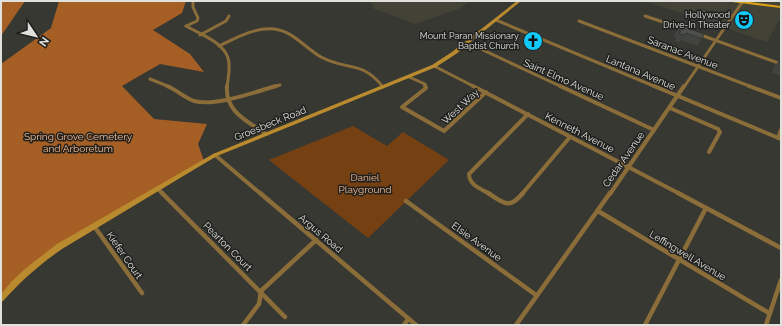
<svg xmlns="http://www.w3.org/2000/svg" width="782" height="326" viewBox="0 0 782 326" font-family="Raleway,sans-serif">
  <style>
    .built { fill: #434237 }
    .green { fill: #754012 }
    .forest { fill: #a55f24 }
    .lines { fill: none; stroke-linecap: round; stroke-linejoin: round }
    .street-far2 { stroke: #8a6d39; stroke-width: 3 }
    .street-far1 { stroke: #8a6d39; stroke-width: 4 }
    .street { stroke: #8a6d39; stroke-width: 4.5 }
    .secondary { fill: #b98a2e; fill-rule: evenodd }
    .primary { fill: #dca017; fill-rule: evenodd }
    .wall { fill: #424440 }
    .building { fill: #4d4f4a; stroke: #363734 }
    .labels { text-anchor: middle; stroke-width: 3; stroke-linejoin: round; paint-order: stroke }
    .far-poi-label { font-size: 9px; fill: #e0e0dd; stroke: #1f1f1d; text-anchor: end }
    .street-label { font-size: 10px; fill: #e0e0dd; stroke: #1f1f1d }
    .park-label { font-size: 10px; fill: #f7bd93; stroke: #1f1f1d }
  </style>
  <rect width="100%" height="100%" fill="#383833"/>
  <g class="built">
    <polygon points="366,1 470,1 461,8 415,24 381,11 376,10 372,7 374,5"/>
    <polygon points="642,1 781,1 781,20 778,22 767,42 670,9"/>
  </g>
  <polygon class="green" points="353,126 387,146 403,132 449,160 368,238 269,160"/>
  <g class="forest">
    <polygon points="1,1 25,1 1,36"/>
    <polygon points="59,1 186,1 182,13 153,30 190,54 204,72 160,64 122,86 154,119 207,124 198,144 204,161 47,254 1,299 1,64 51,28"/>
  </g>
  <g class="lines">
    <g class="street-far2">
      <polyline points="645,16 684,29"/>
      <polyline points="496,20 656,87"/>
      <polyline points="579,21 752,87"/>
      <path d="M186 26C200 34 223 42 228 58 231 67 228 78 227 87"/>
      <polyline points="186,26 197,21 198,18 193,7 193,1"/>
      <polyline points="698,34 781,64"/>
      <polyline points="200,35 226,21 229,16"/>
      <polyline points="468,43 562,87"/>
      <path d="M219 46C236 38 255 27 274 29 293 31 305 48 321 57 347 71 362 60 383 87"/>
      <polyline points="434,66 475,87"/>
      <polyline points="409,77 425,84 426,87"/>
      <polyline points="150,79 170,87"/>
      <polyline points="273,87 280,85"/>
      <polyline points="684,87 743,1"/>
    </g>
    <g class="street-far1">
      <path d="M167 86C177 90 185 98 194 101 216 107 254 92 276 86"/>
      <path d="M227 86C225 112 247 121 266 134"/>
      <polyline points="425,86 426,88 402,107 444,131 486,92"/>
      <polyline points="473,86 680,194"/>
      <polyline points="560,86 654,130"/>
      <polyline points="654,86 781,139"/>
      <polyline points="749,86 781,98"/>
      <polyline points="670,108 718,129 720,132 709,152"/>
      <polyline points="778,138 781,130"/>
      <polyline points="215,155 261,194"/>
      <polyline points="158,189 163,194"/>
      <path d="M490 194C481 189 469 185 469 174L528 114"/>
      <polyline points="522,194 570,137"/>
      <polyline points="610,194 684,86"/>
    </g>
    <g class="street">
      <polyline points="162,193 285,317"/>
      <polyline points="260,193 416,325"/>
      <path d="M488 193C504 203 509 210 523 193"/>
      <polyline points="678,193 781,248"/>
      <polyline points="406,201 536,295"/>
      <polyline points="598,211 769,313"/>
      <polyline points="94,226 142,293"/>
      <polyline points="243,325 259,304 261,291 316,240"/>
      <polyline points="404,325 408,319"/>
      <polyline points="516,325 610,193"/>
      <polyline points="645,325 706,208"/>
      <polyline points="766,325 781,280"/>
    </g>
    <path class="secondary" d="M517 1H521L456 54 436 67 217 156 195 169 62 249C39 265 22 280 3 301L1 302V294L12 281 26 268 57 244 213 154 432 65 452 52Z"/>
    <polygon class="primary" points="730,1 742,1 781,6 781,8 732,2"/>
  </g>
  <g class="wall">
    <polygon points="703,9 722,20 718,25 697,18"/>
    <polygon points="680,26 702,39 697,46 681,40 680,43 675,41 676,38 673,37"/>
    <polygon points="781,59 781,76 772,73 775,65"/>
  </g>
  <g class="building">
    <polygon points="703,9 724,16 722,20 700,13"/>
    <polygon points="685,25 691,27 690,29 704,34 702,39 686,33 685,35 679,34 681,31 677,30 680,26 684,27"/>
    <polygon points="781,59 781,66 778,65"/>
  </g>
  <defs>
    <g id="theatre-disc" transform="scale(1)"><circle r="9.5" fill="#11cafb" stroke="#1f1f1d"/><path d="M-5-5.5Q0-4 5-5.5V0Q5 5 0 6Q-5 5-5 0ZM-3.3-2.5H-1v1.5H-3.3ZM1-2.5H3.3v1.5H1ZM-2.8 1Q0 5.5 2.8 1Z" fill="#111"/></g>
    <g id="church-disc" transform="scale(1)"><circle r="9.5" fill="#11cafb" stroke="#1f1f1d"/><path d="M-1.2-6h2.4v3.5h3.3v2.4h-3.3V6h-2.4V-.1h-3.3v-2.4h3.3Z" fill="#111"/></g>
  </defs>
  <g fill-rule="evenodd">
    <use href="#theatre-disc" x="744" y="20"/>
    <use href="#church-disc" x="533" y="41"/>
  </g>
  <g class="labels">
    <g class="far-poi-label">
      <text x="730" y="18">Hollywood<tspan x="730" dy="10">Drive-In Theater</tspan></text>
      <text x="519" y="39">Mount Paran Missionary<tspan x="519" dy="10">Baptist Church</tspan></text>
    </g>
    <g class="street-label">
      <text transform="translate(683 52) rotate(21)" y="4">Saranac Avenue</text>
      <text transform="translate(641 72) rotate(23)" y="4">Lantana Avenue</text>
      <text transform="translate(564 79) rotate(24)" y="4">Saint Elmo Avenue</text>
      <text transform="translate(460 106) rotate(-43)" y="4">West Way</text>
      <text transform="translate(270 123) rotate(-22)" y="4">Groesbeck Road</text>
      <text transform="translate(580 132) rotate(27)" y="4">Kenneth Avenue</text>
      <text transform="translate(623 159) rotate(-55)" y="4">Cedar Avenue</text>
      <text transform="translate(321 233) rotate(40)" y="4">Argus Road</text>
      <text transform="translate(477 241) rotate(36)" y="4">Elsie Avenue</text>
      <text transform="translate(228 246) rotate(45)" y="4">Pearton Court</text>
      <text transform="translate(125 255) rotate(55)" y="4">Kiefer Court</text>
      <text transform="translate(688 255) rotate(31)" y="4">Leffingwell Avenue</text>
    </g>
    <g class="park-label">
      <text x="78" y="140">Spring Grove Cemetery<tspan x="78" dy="12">and Arboretum</tspan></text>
      <text x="365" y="181">Daniel<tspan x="365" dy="12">Playground</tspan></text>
    </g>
  </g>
  <rect width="782" height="326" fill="none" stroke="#e0e0dd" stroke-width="4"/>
  <g transform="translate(36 36) rotate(125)" stroke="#1f1f1d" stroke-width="3" paint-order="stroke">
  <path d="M0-3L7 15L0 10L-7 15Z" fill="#e0e0dd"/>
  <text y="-6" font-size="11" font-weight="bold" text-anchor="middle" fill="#e0e0dd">N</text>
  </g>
</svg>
